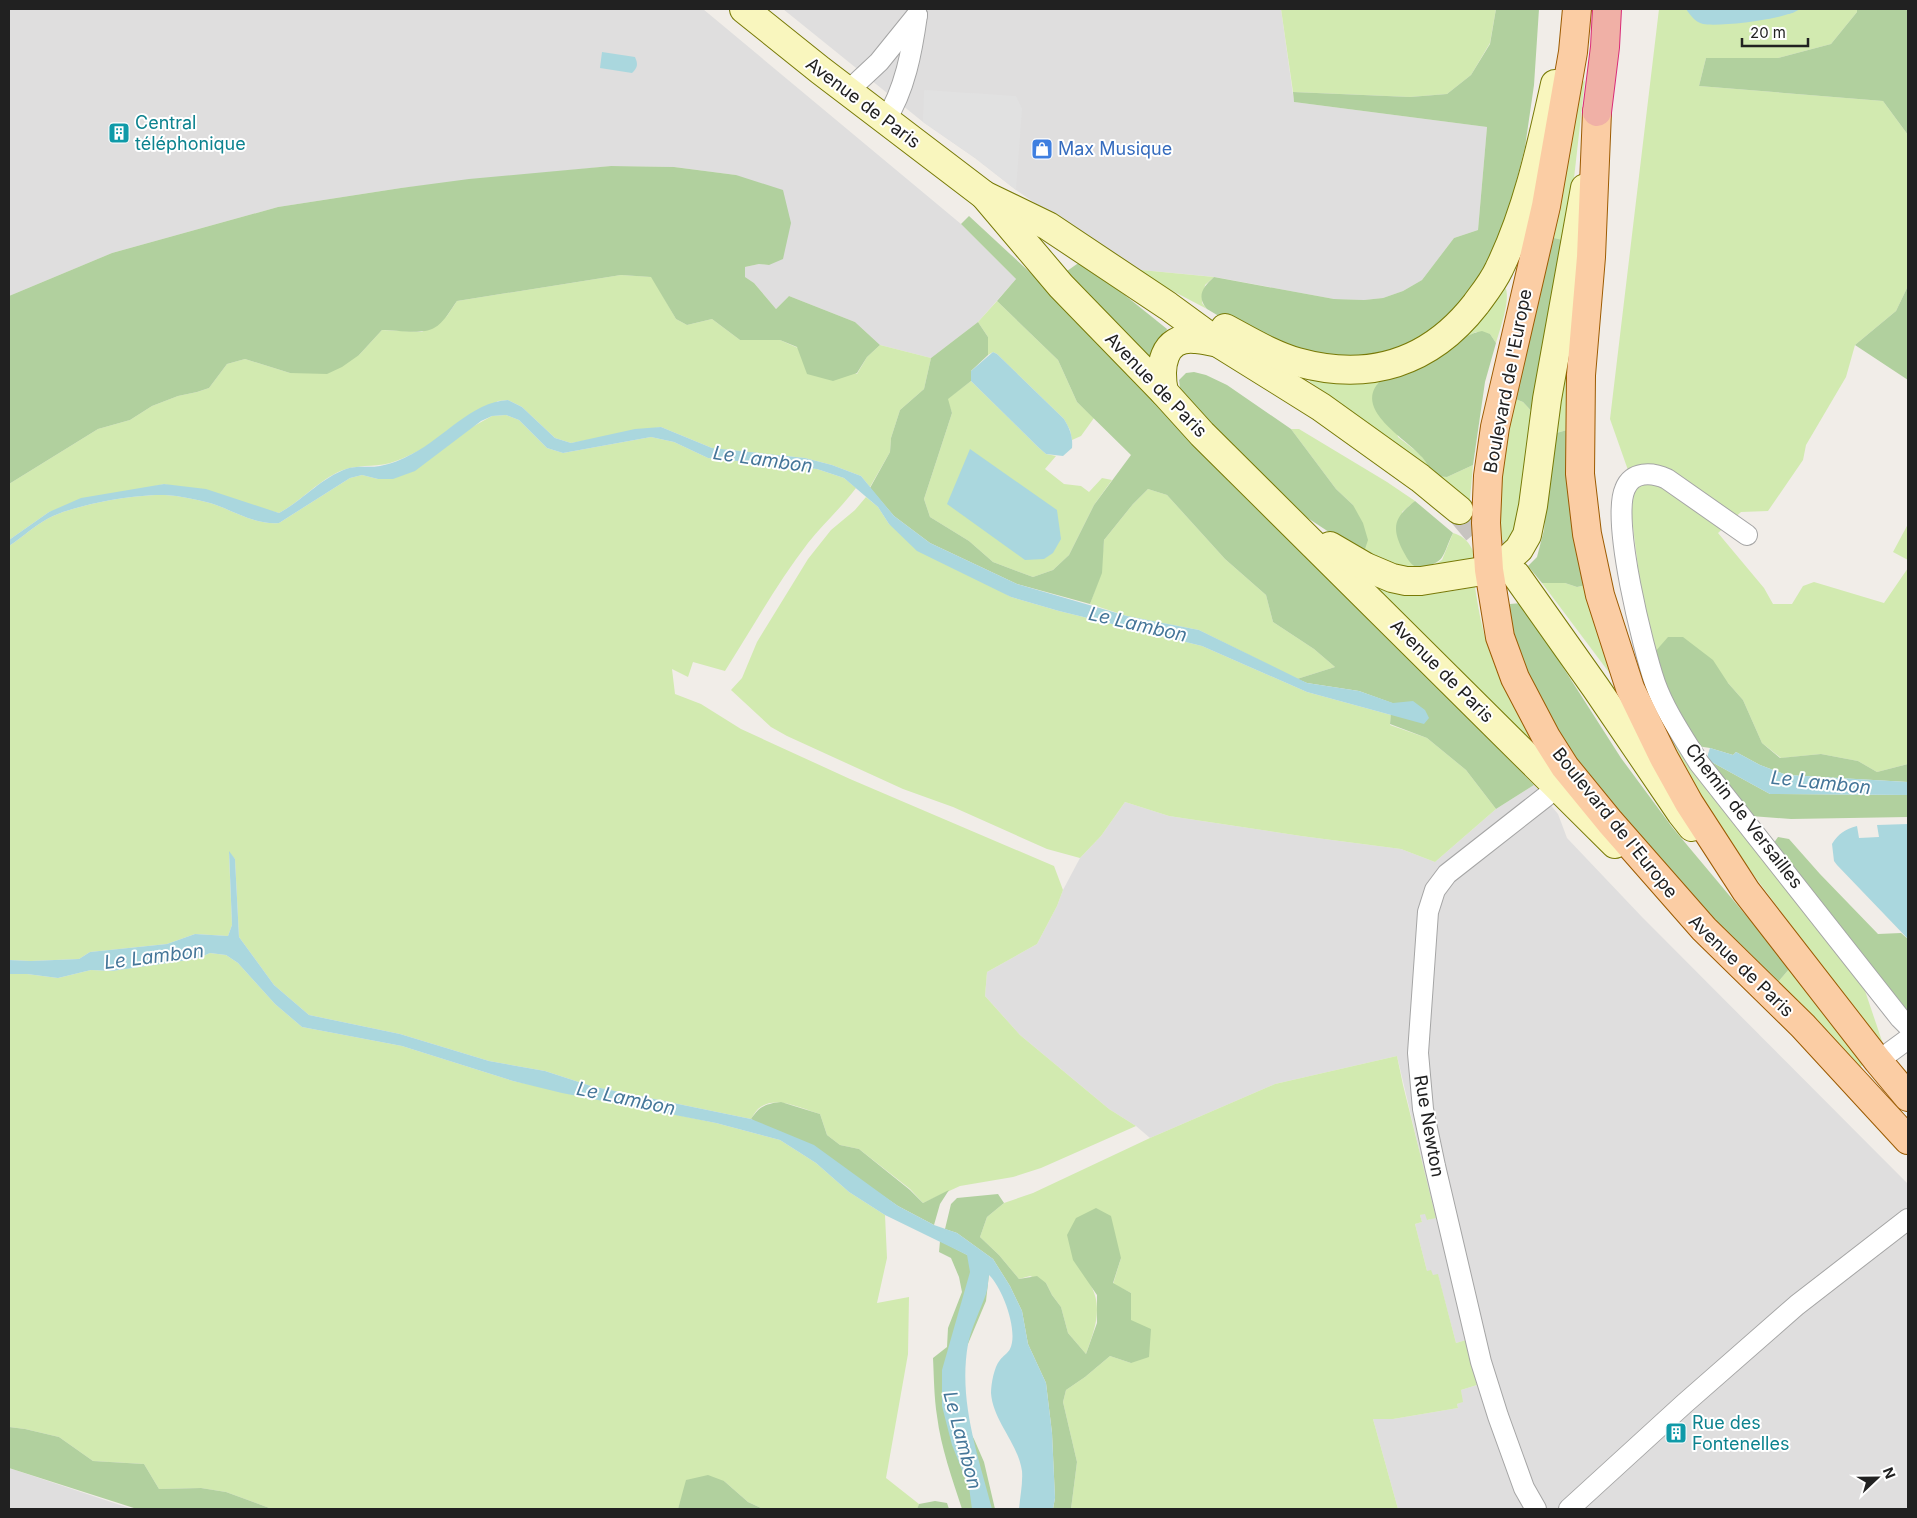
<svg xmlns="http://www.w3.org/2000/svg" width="1917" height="1518" viewBox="0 0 1917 1518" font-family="Inter,sans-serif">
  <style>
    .residential { fill: #dfdede }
    .grass { fill: #d2eab0 }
    .forest { fill: #b1d09e }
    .parking { fill: #e1e1e1 }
    .water { fill: #aad7de }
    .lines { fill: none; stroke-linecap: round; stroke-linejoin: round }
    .secondary-tunnel { stroke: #c7c4c0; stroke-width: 28; stroke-dasharray: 28 14; stroke-linecap: butt }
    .minor-casing { stroke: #a5a5a5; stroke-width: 22 }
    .secondary-casing { stroke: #787a07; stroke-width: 30 }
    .primary-casing { stroke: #9c5b02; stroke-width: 30 }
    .trunk-casing { stroke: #d92b77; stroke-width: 30 }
    .minor { stroke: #fff; stroke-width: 20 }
    .secondary { stroke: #f9f6be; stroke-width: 28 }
    .primary { stroke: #fbcda4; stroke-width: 28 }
    .trunk { stroke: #f0b0a6; stroke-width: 28 }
    .labels { text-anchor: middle; stroke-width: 4; stroke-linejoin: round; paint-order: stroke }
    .street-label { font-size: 18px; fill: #212121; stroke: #fff }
    .culture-label { font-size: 18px; fill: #0d838f; stroke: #fff; text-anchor: start }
    .shop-label { font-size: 18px; fill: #366cbe; stroke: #fff; text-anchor: start }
    .water-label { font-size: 19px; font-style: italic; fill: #457699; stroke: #fff }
  </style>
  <rect width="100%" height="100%" fill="#f1ede8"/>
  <g class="residential">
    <polygon points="9,9 703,9 961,224 1016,279 978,322 931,358 880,345 855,322 789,296 776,309 754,283 744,277 745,267 759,264 769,265 736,175 674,167 611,166 401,188 278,207 112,253 9,296"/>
    <polygon points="783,9 1281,9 1294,102 1487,127 1478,230 1454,238 1422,280 1403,291 1383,298 1364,300 1334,299 1215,277 1131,269 1016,190 975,158 923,122"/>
    <polygon points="1534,785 1558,814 1567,838 1642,917 1908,1184 1908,1509 1398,1509 1373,1419 1393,1419 1458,1408 1457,1404 1462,1402 1461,1390 1477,1385 1466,1340 1456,1343 1438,1275 1433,1275 1427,1271 1415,1224 1422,1222 1420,1215 1426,1213 1428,1220 1435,1217 1397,1056 1275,1084 1150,1138 1136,1126 1109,1109 1020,1035 985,996 987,972 1037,944 1057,906 1063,890 1080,858 1101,836 1125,802 1169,816 1301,836 1401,849 1435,862 1496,809"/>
    <polygon points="9,1468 129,1508 137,1509 9,1509"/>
  </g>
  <g class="grass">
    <polygon points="1281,9 1496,9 1490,43 1471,75 1447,94 1410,97 1293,92"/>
    <polygon points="1659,9 1857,9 1857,12 1831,44 1778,58 1706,58 1699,86 1883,101 1908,135 1908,286 1896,311 1855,345 1846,377 1806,445 1803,460 1768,511 1741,512 1718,533 1764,588 1773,604 1792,604 1803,586 1814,582 1884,603 1908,568 1908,764 1877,772 1858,761 1821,754 1781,758 1762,743 1743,700 1728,683 1654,653 1640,583 1631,511 1635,490 1610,419"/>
    <polygon points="1585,80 1567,241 1554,238 1581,84"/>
    <polygon points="1131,269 1214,277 1205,285 1202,303 1207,309"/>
    <path d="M621 275 652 277 676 319 687 325 712 319 740 340H780L857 374 867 357 880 345 931 358 924 389 900 410 891 438 890 452 870 487 861 476 832 465 805 458 712 448 661 427 571 443 555 438 522 407 508 400 498 401C466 421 431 448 396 461 378 468 363 464 346 469 321 477 302 501 279 513L164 484 49 512 9 540V484L98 429 130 420 152 406 178 396 197 392 209 388 227 364 245 359 290 373 359 355 382 330 422 332 447 316 457 301Z"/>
    <path d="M1503 287 1506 289C1510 302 1500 329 1496 343L1490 334 1476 332 1461 340 1474 326Z"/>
    <polygon points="997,301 1058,360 1077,402 1094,418 1081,436 1072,440 1070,430 1064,419 997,354 993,352 988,355 988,337 978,322"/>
    <polygon points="1567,357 1570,374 1567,430 1553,434"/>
    <path d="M1308 375 1383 377 1398 437 1421 455 1429 466 1433 476 1447 477 1473 465 1469 510C1419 461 1368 421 1310 382Z"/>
    <polygon points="971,381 1038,447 1046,454 1056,456 1045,469 1064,484 1081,486 1089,492 1102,478 1112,480 1094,505 1069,555 1053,570 1033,577 993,562 969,541 930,517 924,499 952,413 947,399"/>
    <polygon points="1508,396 1523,402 1535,415 1519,514 1511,542 1503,548 1498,546 1496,540"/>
    <path d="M506 415 519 420 547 448 563 453 651 437 674 442 708 458 817 469 844 478 856 488C841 508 823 524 808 543 777 583 752 629 725 671L693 662 688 677 672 669 675 694 701 704 741 729 850 779 1054 866 1063 890 1057 906 1037 944 987 972 985 996 1020 1035 1109 1109 1136 1126 1041 1168 1013 1177 960 1186 923 1203 910 1189 859 1149 840 1145 827 1135 820 1114C802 1109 774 1094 758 1109 755 1112 753 1116 751 1119L591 1086 545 1071 489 1061 400 1034 309 1015 274 985 239 937 235 859 229 853 232 925 228 936 195 934 167 944 90 952 79 959 31 961 9 960V546C23 537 37 523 53 516 80 504 135 494 165 495 180 496 195 499 210 503 233 510 254 525 279 523L350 478 362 475 378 479 492 416Z"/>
    <path d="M1291 429H1299L1387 482 1415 501 1402 512 1433 565 1442 560 1453 533C1470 538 1474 551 1478 567L1413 572 1358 551 1353 505 1336 489Z"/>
    <polygon points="1148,489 1167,495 1225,559 1266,595 1273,622 1314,649 1335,667 1297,679 1199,630 1127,616 1090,604 1101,573 1104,540 1133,504"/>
    <polygon points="866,497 878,507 889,524 1011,597 1059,611 1202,646 1307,692 1391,715 1390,725 1427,738 1466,770 1496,809 1435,862 1401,849 1301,836 1169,816 1125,802 1101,836 1080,858 1047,849 953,807 903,789 787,736 771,727 731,690 742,678 757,642 808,559 831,530 855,510"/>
    <polygon points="1908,524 1908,560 1893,552"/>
    <path d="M1367 583C1406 601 1435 594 1475 587 1478 606 1481 625 1487 643 1501 688 1525 730 1551 769Z"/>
    <polygon points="1542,583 1565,583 1577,587 1586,585 1600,641 1611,675"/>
    <polygon points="1648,694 1860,976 1883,1044 1841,992 1723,834 1668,752"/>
    <polygon points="210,953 226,955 238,963 275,1004 302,1027 402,1046 513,1081 716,1123 780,1140 816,1163 849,1192 885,1215 887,1258 877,1303 909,1297 908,1354 886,1478 919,1504 917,1509 763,1509 748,1502 724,1481 682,1497 678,1509 272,1509 226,1492 201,1488 159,1489 144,1464 93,1461 59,1437 25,1429 9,1427 9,974 27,974 58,978 91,970 112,971 188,960 199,958"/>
    <polygon points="1790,968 1864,1064 1860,1067 1778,982"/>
    <path d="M1397 1056 1403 1085 1436 1218 1427 1220 1425 1214 1420 1215 1422 1222 1415 1224 1427 1271 1431 1270 1433 1275 1438 1274 1456 1343 1466 1340 1477 1385 1461 1390 1463 1402 1457 1404 1458 1408 1393 1419H1373L1398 1509H1071L1077 1462 1063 1402 1066 1390 1085 1377 1110 1356 1131 1363V1293L1113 1284 1121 1258 1089 1282C1104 1307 1095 1328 1086 1354L1068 1333 1061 1307 1052 1295 1046 1283 1030 1276 1019 1279 999 1255 980 1237 987 1217 1004 1203 1033 1193 1150 1138 1275 1084Z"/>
  </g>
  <g class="forest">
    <path d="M1496 9H1539L1534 85 1525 147 1508 214 1491 263 1435 336 1353 362 1254 337 1207 309C1196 296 1203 287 1214 277L1334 299 1364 300 1383 298 1403 291 1422 280 1454 238 1478 230 1487 127 1294 102 1293 92 1410 97 1447 94 1471 75 1490 44Z"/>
    <polygon points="1857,9 1908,9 1908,135 1883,101 1699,86 1706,58 1778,58 1831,44 1857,12"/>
    <path d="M611 166 674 167 736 175 783 190 791 223 783 259 769 265 759 264 745 267V277L754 283 776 309 789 296 855 322 880 345 867 357 857 373 833 381 807 374 797 347 780 340H740L712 319 687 325 676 319 651 277 621 275 457 301C451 309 444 323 434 328 422 335 396 330 382 330L359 355 342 367 327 374 290 373 245 359 227 364 209 388 197 392 178 396 152 406 130 420 98 429 9 484V296L112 253 278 207 401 188 469 179Z"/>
    <polygon points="969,216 1076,315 1534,785 1496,809 1466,770 1427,738 1390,724 1392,703 1359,691 1307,683 1297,679 1335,667 1314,649 1273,622 1266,595 1225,559 1167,495 1148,489 1133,504 1104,540 1102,573 1090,604 1017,584 930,543 894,516 870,488 890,452 891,438 900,410 924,389 931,358 978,322 988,337 988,355 971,371 971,381 948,399 952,413 924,499 930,517 969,541 993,562 1033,577 1053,570 1069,555 1094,505 1131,455 1077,402 1058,360 997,301 1016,279 961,224"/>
    <polygon points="1554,238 1567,241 1535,415 1523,402 1508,396"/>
    <polygon points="1077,264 1086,264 1167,329 1154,372 1138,358 1067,271"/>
    <polygon points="1908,286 1908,380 1855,345 1896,311"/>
    <path d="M1482 331 1490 334 1496 343 1485 382 1473 465 1447 477 1433 476C1430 469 1427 463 1422 457 1408 440 1358 413 1376 386 1378 384 1381 379 1383 377 1392 372 1410 371 1420 367 1442 358 1459 335 1482 331Z"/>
    <polygon points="1194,372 1206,375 1227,385 1291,429 1336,489 1353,505 1363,523 1368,540 1365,549 1358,551 1303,515 1185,399 1180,388 1179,380 1186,373"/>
    <polygon points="1567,430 1586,585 1577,587 1565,583 1542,583 1528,566 1537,557 1544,530 1553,434"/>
    <path d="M1415 501 1453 533C1441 557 1447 563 1417 568 1409 563 1407 558 1402 549 1391 526 1395 517 1415 501Z"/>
    <polygon points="1522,603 1621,758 1672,827 1790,968 1778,982 1712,920 1585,781 1534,696 1510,630 1510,604"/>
    <polygon points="1668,637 1683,637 1713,660 1728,683 1743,700 1762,743 1780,758 1821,754 1858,761 1877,772 1908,764 1908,782 1787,775 1760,765 1736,752 1733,755 1710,748 1697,746 1676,711 1654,653"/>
    <polygon points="1708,760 1770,794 1908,795 1908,817 1791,819 1751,816"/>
    <polygon points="1778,837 1789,839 1820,874 1878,934 1901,933 1908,939 1908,1012 1906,1013 1808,885 1773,844"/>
    <path d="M781 1102 820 1114 827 1135 840 1145 859 1149 910 1190 923 1203 949 1190 940 1204 934 1225 898 1206 867 1185 751 1119C760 1106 765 1104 781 1102Z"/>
    <polygon points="998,1194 1004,1203 987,1217 980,1237 999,1255 1019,1279 1037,1276 1046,1283 1052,1295 1061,1307 1068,1333 1086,1354 1097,1323 1097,1295 1073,1260 1067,1235 1076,1218 1096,1208 1111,1216 1121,1258 1113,1283 1131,1293 1131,1320 1151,1329 1149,1357 1131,1363 1110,1356 1085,1377 1066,1390 1063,1402 1077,1462 1071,1509 1053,1509 1055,1498 1052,1433 1046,1383 1028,1344 1022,1311 1010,1286 993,1259 957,1233 945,1229 951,1204 957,1198"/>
    <path d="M940 1241 975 1259 989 1274 986 1301 960 1363 964 1422 974 1439 984 1462 995 1509H962C952 1478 941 1448 937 1416 934 1397 934 1377 933 1358L947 1347 948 1328 962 1292 959 1277 951 1258 939 1252Z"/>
    <polygon points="9,1427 25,1429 59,1437 93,1461 144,1464 159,1489 201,1488 226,1492 272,1509 137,1509 9,1468"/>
    <polygon points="708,1475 724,1481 748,1502 763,1509 678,1509 686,1480"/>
    <polygon points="935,1501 947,1503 949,1509 917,1509 919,1504"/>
  </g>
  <polygon class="parking" points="924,90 1016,96 1022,109 1016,190 975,158 923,122"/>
  <g class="water">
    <path d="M1686 9H1800C1787 19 1720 27 1703 24 1695 22 1690 15 1686 9Z"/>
    <path d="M602 52 635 57C638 64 638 67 632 73L600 68Z"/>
    <path d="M993 352 997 354 1064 419C1070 429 1073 437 1072 448L1063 456 1046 454 1038 447 971 381V371Z"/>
    <path d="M508 400 522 407 555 438 571 443 635 429 661 427 712 448 805 458 832 465 861 476 894 516 930 543 1017 584 1127 616 1199 630 1307 683 1359 691 1393 703 1413 701 1425 710 1429 718 1424 724 1307 692 1202 646 1059 611 1011 597 917 551 889 524 878 507 844 478 817 469 708 458 674 442 651 437 563 453 547 448 519 420 506 415 492 416 481 421 415 471 393 479H378L362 475 350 478 279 523C254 525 233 510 210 503 195 499 180 496 165 495 135 494 80 504 53 516 37 523 23 537 9 546V540L49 512 81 498 164 484 206 489 279 513C302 501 321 478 346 469 357 465 369 468 380 466 391 464 403 459 412 454 444 438 471 402 508 400Z"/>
    <polygon points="970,449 1057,510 1061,539 1053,553 1044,559 1025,560 947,504"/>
    <polygon points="1710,748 1733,755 1736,752 1760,765 1787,775 1908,782 1908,795 1770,794 1708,760 1708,754"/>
    <path d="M1908 824V939L1837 865 1834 861 1832 844C1838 834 1845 829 1857 826L1859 838 1879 837 1877 825Z"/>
    <path d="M229 851 235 859 239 937 274 985 309 1015 400 1034 489 1061 545 1071 591 1086 751 1119 814 1145 898 1206 934 1225 957 1233 993 1259 1010 1286 1022 1311 1028 1344 1046 1383 1052 1433 1055 1498 1053 1509H1019C1020 1497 1023 1483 1022 1471 1018 1443 993 1421 991 1393 991 1384 994 1367 1000 1360 1003 1356 1008 1353 1010 1349 1019 1331 1002 1287 989 1275 988 1281 988 1288 986 1294 980 1311 972 1326 968 1344 958 1401 978 1455 992 1509H972L969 1487 952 1445 942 1406V1370L970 1272 967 1255 885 1215 849 1192 816 1163 780 1140 716 1123 562 1093 513 1081 402 1046 302 1027 275 1004 238 963 226 955 210 953 199 958 188 960 112 971 91 970 58 978 27 974H9V960L31 961 79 959 90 952 167 944 195 934 228 936 232 925Z"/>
  </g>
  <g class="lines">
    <polyline class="secondary-tunnel" points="1459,510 1496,554"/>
    <g class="minor-casing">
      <g id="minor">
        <polyline points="848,91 879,62 917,15"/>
        <path d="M885 121C905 90 912 51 917 15"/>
        <path d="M1747 535 1667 479C1652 472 1632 471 1625 489 1611 520 1643 648 1655 683 1665 711 1683 737 1699 763L1900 1018 1908 1026"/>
        <polyline points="1878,1061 1908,1039"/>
        <polyline points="1536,1509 1524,1488 1498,1416 1481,1362 1435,1166 1423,1109 1418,1053 1428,912 1435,890 1447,874 1558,787"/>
        <polyline points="1569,1509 1684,1404 1797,1305 1908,1219"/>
      </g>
    </g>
    <g class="secondary-casing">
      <g id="secondary">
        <polyline points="744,9 820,70 984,195 1048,226 1168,306 1220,344 1321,407 1420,478 1459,510"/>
        <polyline points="984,195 1061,286 1164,392 1202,434 1615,844"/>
        <path d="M1225 328C1248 340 1272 355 1297 362 1369 382 1430 363 1476 304 1484 293 1493 282 1499 269 1527 212 1541 147 1555 84"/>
        <path d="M1164 392C1159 368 1162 336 1195 339 1203 339 1211 342 1219 343"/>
        <polyline points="1330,546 1366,567 1392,578 1406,581 1421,581 1489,570 1506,561 1519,549 1527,535 1533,506 1547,399 1585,188"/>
        <polyline points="1516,575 1596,688 1681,813 1692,827"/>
      </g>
    </g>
    <g class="primary-casing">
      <g id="primary">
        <polyline points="1577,9 1573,52 1546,206 1495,427 1488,476 1486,523 1489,570 1500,637 1515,678 1546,737 1565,767 1610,822 1704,929 1803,1026 1908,1140"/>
        <polyline points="1597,112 1591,257 1581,375 1580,474 1587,534 1600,595 1630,688 1664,758 1689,803 1746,891 1878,1061 1908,1097"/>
      </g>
    </g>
    <g class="trunk-casing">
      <polyline id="trunk" points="1597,112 1605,47 1607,9"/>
    </g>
    <use href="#minor" class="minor"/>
    <use href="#secondary" class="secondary"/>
    <use href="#primary" class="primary"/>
    <use href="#trunk" class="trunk"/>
  </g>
  <defs>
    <g id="building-square" transform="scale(1.125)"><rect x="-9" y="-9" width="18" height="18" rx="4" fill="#0f9aa8" stroke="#fff"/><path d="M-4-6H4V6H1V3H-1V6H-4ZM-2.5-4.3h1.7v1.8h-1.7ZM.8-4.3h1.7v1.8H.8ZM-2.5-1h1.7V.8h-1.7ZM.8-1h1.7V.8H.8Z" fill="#fff"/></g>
    <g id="shop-square" transform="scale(1.125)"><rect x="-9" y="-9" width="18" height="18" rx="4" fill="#3f7fe0" stroke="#fff"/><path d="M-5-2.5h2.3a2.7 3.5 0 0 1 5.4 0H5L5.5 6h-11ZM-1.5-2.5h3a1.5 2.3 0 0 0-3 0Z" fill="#fff"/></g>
  </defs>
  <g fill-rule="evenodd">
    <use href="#building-square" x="119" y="133"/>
    <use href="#shop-square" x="1042" y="149"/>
    <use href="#building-square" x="1676" y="1433"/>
  </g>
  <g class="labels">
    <g class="street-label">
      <text transform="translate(863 103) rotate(37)" y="6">Avenue de Paris</text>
      <text transform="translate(1508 381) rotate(-79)" y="6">Boulevard de l'Europe</text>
      <text transform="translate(1156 385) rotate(46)" y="6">Avenue de Paris</text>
      <text transform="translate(1442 671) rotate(45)" y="6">Avenue de Paris</text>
      <text transform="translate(1744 816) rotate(52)" y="6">Chemin de Versailles</text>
      <text transform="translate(1615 823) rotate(51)" y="6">Boulevard de l'Europe</text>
      <text transform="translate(1741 966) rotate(44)" y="6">Avenue de Paris</text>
      <text transform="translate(1429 1126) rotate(80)" y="6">Rue Newton</text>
    </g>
    <g class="culture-label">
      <text x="135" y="129">Central<tspan x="135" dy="21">téléphonique</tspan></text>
      <text x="1692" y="1429">Rue des<tspan x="1692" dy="21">Fontenelles</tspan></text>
    </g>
    <g class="shop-label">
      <text x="1058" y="155">Max Musique</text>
    </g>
    <g class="water-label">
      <text transform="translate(763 459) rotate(8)" y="7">Le Lambon</text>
      <text transform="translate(1138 624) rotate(13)" y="7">Le Lambon</text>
      <text transform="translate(1821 782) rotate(6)" y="7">Le Lambon</text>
      <text transform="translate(154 956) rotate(-7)" y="7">Le Lambon</text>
      <text transform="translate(626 1098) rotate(12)" y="7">Le Lambon</text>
      <text transform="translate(963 1440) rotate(75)" y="7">Le Lambon</text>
    </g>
  </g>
  <rect width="1917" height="1518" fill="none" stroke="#212121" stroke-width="20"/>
  <g transform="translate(1877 1478) rotate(68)" stroke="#ffffff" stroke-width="4" paint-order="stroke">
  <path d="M0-4L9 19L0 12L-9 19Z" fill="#212121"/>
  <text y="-8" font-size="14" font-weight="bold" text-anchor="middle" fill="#212121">N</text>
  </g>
  <path d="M1742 38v8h66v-8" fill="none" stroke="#212121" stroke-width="2.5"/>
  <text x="1750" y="38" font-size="15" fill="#212121" stroke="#ffffff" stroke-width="4" paint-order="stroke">20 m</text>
</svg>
